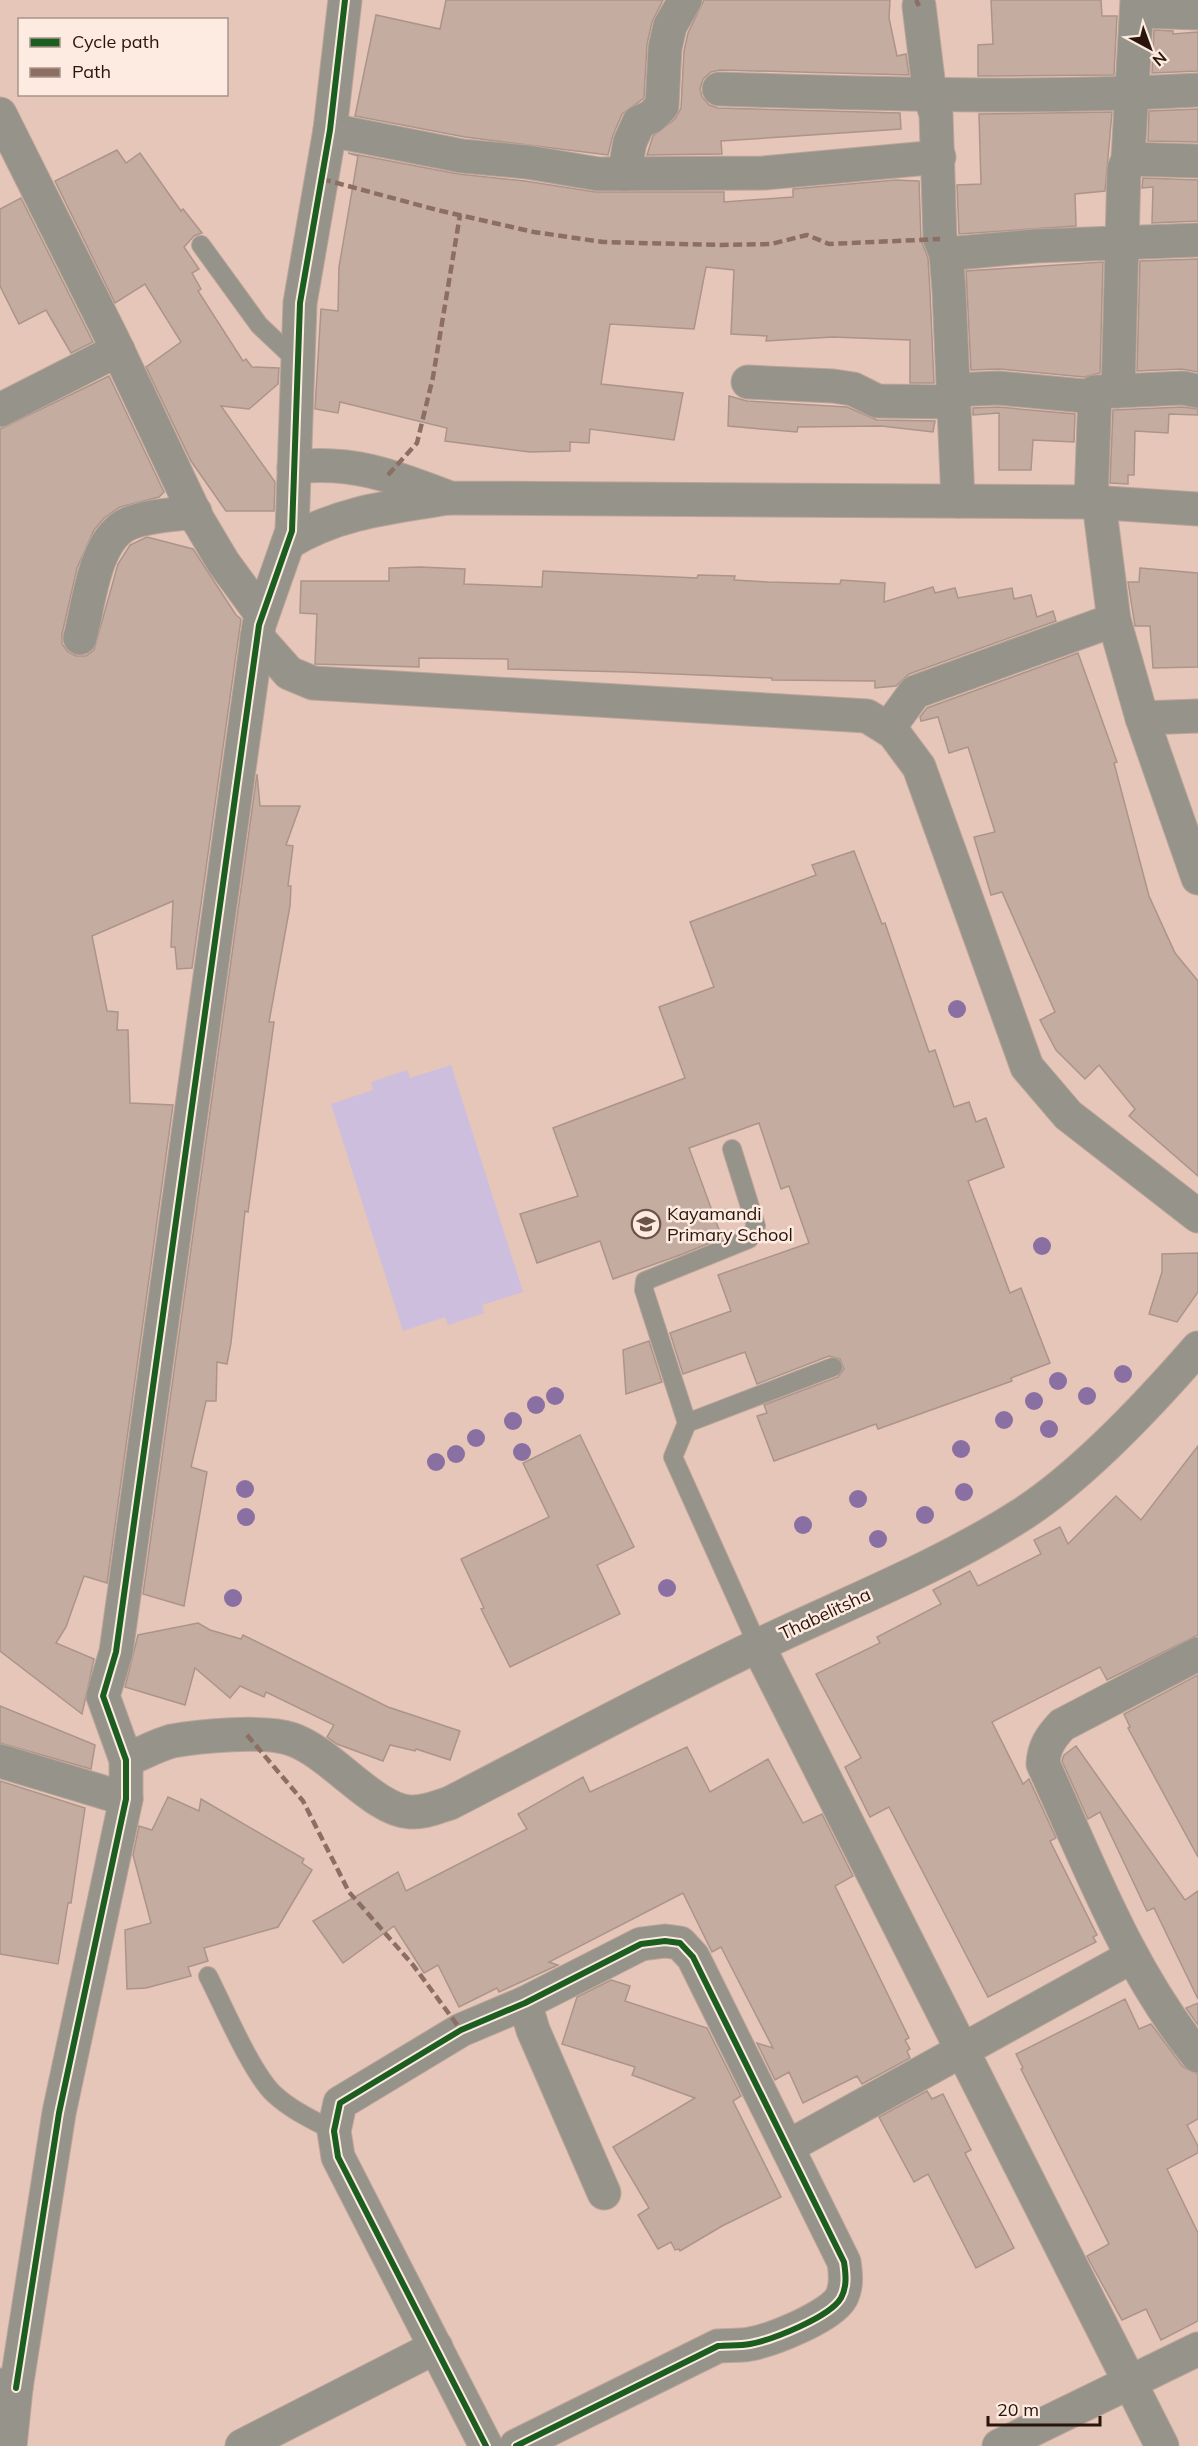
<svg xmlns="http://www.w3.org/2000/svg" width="1198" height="2446" viewBox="0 0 1198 2446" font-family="Mulish,sans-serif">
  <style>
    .green { fill: #cebedd }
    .building { fill: #c5aca1; stroke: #ac948a; stroke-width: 1.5 }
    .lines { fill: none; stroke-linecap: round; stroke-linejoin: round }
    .lane-casing { stroke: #bca498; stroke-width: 20 }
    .street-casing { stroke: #bca498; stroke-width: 35 }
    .lane { stroke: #95938a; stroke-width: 18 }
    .street { stroke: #95938a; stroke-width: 33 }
    .quiet { stroke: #8d6e63; stroke-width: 4.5; stroke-dasharray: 9 4.5; stroke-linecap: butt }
    .cycleway-casing { stroke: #fdebe2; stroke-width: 10 }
    .cycleway { stroke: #1b5e20; stroke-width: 6 }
    .tree { fill: #8a6fa3 }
    .labels { text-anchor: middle; stroke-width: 5; stroke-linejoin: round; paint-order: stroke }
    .poi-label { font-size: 18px; fill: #29150a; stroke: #fdebe2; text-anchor: start }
    .street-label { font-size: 18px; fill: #29150a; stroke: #fdebe2 }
  </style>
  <rect width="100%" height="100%" fill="#e5c6b8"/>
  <polygon class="green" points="451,1065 523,1292 482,1305 484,1313 448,1325 445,1317 403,1331 331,1104 373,1090 371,1082 407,1070 410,1078"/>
  <g class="building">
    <polygon points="446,0 663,0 652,22 647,44 644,98 622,114 613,135 608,155 465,137 355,116 376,15 440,29"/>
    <polygon points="704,0 890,0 889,18 897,56 906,54 909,75 720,70 711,72 703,79 700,89 702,97 709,105 718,108 900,113 901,129 721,141 722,154 647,155 653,136 675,119 681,108 684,51 688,33"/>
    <polygon points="991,0 1101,0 1102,16 1117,16 1114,75 978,76 978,45 993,44"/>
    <polygon points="1154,30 1173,31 1173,34 1198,32 1198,71 1152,73"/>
    <polygon points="1198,109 1198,142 1148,141 1149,111"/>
    <polygon points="1112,112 1105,191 1075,194 1076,226 959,234 957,185 981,184 979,114"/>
    <polygon points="117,150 126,163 140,153 181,211 183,209 202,233 194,236 184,247 199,269 192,273 201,289 198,291 243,361 246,359 252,367 279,368 278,384 249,409 221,406 275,482 274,511 226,511 191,461 146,367 181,342 145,284 115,303 55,181"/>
    <polygon points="348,153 458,174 525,181 595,192 724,192 724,202 793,197 793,189 895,180 919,181 921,240 928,258 930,292 934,383 910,383 910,340 833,337 766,341 767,336 731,334 734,270 706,267 694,329 610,324 601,384 683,393 674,440 590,429 589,443 570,442 570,451 530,452 445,441 447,428 340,402 338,413 315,409 321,309 338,311 339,267 358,156"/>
    <polygon points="1143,178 1198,180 1198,221 1152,223 1153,187 1142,188"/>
    <polygon points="21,198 93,342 71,353 46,310 19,324 0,286 0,209"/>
    <polygon points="1198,259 1198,372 1182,369 1137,371 1140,261"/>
    <polygon points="1103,262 1100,373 1084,377 1000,369 971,370 966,271"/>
    <polygon points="109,376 164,492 159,497 120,507 104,518 94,530 77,568 62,634 62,644 68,652 76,656 86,656 94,650 118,564 130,545 147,537 193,549 236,615 241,619 192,968 177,969 175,947 171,947 173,901 92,936 107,1011 118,1012 117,1030 128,1030 130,1103 173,1105 107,1583 84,1576 66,1627 56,1643 94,1659 82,1714 0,1651 0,429"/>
    <polygon points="729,396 747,401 847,407 877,420 935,421 933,432 881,426 798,427 797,432 728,426"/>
    <polygon points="998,407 1075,414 1074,442 1033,440 1031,470 999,470 999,413 973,415 973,408"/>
    <polygon points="1182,407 1198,409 1198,415 1169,414 1168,433 1135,431 1134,475 1128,475 1128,484 1110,483 1113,410"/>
    <polygon points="420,567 465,569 464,584 542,587 543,571 697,578 698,575 735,576 734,580 768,582 840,584 841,580 885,583 884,602 933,587 935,593 955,588 958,598 1012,588 1014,599 1031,595 1037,617 1053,611 1056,621 909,674 896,686 875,688 875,681 772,680 772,678 627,672 508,669 508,659 419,658 419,667 315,664 317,614 300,613 301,581 389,581 389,568"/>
    <polygon points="1140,568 1198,573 1198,667 1153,668 1150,626 1135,626 1128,582 1139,582"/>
    <polygon points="1078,653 1117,762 1114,763 1149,896 1175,953 1198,981 1198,1176 1129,1116 1135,1109 1099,1065 1085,1079 1056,1050 1040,1020 1055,1012 1002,892 991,895 974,837 995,832 968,747 949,753 938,717 921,721 920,717 927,708"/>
    <polygon points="257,774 260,806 300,806 286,845 293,846 288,886 291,886 290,906 269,1022 274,1022 248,1212 245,1211 231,1343 227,1364 217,1362 216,1401 206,1401 191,1467 207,1472 184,1606 143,1594"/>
    <polygon points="854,851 882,924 885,923 929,1052 935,1050 954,1107 969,1102 976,1122 986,1118 1004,1167 968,1181 1010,1293 1021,1288 1050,1363 1011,1378 1012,1381 878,1429 876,1424 774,1461 757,1416 767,1413 764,1405 838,1377 844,1369 840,1359 829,1356 757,1384 745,1352 683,1374 670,1333 731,1311 718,1275 809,1243 789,1186 781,1189 759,1123 689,1148 722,1238 680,1255 613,1279 600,1241 537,1263 520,1214 578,1196 553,1128 685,1078 659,1007 714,987 690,922 816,875 812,865"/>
    <polygon points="1198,1253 1198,1292 1177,1322 1149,1314 1162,1272 1162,1254"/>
    <polygon points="649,1341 662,1382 626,1394 623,1350"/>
    <polygon points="580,1435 634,1547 597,1565 620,1614 510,1667 481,1609 484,1608 461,1559 549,1517 523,1463"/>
    <polygon points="1198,1446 1198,1635 1107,1680 1100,1667 992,1722 1023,1784 1029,1779 1056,1838 1050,1841 1097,1935 1093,1937 1096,1942 988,1997 889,1807 870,1817 845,1767 861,1758 816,1674 880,1643 877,1637 941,1604 933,1590 970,1571 978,1586 1041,1554 1034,1540 1060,1527 1068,1544 1116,1496 1141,1520"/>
    <polygon points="198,1623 210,1630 241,1639 243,1635 388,1707 460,1731 450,1760 416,1749 415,1751 390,1745 383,1761 337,1744 327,1737 334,1725 266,1692 264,1697 240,1686 230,1698 195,1668 185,1705 125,1687 138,1635"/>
    <polygon points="1198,1675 1198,1857 1128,1728 1130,1727 1124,1714"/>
    <polygon points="0,1706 95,1745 91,1769 0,1743"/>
    <polygon points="1076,1746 1185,1900 1198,1891 1198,1999 1154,1908 1147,1911 1100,1812 1088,1819 1062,1761 1064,1755"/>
    <polygon points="687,1747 710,1792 768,1759 803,1823 822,1814 853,1876 835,1886 909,2038 905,2040 910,2049 907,2051 910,2058 862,2084 857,2076 803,2103 789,2072 775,2080 757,2043 773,2048 721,1947 712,1952 683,1893 549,1962 558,1965 499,1992 497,1988 459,2007 438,1965 424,1973 394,1926 343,1963 313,1921 398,1872 406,1891 527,1829 518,1814 583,1777 590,1792"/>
    <polygon points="0,1781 85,1808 71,1903 68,1903 58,1964 0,1954"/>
    <polygon points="168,1797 199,1811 201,1799 304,1859 302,1863 312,1870 278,1927 204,1948 208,1961 188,1967 191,1976 146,1988 127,1989 125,1930 151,1923 133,1855 139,1826 152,1830"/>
    <polygon points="611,1980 630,1986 625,2001 707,2028 741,2096 733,2101 781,2197 722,2226 680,2251 679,2249 675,2250 671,2242 658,2249 638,2215 649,2208 613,2147 695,2098 632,2075 635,2067 562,2044 577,1997"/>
    <polygon points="1125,1999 1139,2029 1151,2024 1183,2067 1198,2074 1198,2119 1187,2125 1198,2146 1198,2153 1167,2169 1198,2233 1198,2321 1161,2340 1146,2309 1122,2320 1090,2262 1087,2256 1109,2244 1021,2069 1023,2068 1016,2054"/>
    <polygon points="1198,2003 1198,2025 1186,2008"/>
    <polygon points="927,2091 932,2099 943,2094 971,2150 965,2153 1014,2248 976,2268 928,2174 914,2182 879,2117"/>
  </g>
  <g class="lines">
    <g class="lane-casing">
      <g id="lane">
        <polyline points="201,245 259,325 296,360"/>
        <polyline points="687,1423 644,1290 645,1281 749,1239 756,1226 732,1149"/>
        <polyline points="758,1646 673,1457 687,1423 833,1367"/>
        <path d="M208 1976C224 2007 251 2072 274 2094 291 2110 313 2120 334 2131"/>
      </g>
    </g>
    <g class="street-casing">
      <g id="street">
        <polyline points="919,6 930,96 936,114 940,239 946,254 949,291 958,501"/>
        <polyline points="1137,11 1198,13"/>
        <path d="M719 89C879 94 1038 99 1198 90"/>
        <polyline points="0,114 113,340 198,520 223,562 261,614"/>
        <polyline points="330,130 462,156 527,162 598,174 764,173 939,157"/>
        <polyline points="1128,159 1198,161"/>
        <polyline points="624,174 630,142 639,122 651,117 662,106 665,48 670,26 685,0"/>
        <polyline points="946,254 1035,246 1198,240"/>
        <polyline points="748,382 833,386 853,389 877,401 954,402"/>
        <polyline points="953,390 998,388 1095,397"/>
        <polyline points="1118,391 1124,169 1128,159 1137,0"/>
        <polyline points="0,410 118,350"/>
        <path d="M294 467C354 460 395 477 450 498L1091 502 1198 509"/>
        <polyline points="1091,502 1095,392 1183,388 1198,391"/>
        <polyline points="1099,503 1114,620 1142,718 1198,878"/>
        <path d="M288 543C338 512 392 507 448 498"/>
        <polyline points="257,637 289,673 313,683 867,716 893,732 919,767 1027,1067 1068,1115 1198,1216"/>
        <path d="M80 638C89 604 94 537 130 523 150 515 174 515 195 512"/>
        <polyline points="1142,718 1198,716"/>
        <polyline points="888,729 915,692 1114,620"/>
        <polyline points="758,1646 1162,2446"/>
        <path d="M1198 1654 1062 1725C1050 1738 1044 1747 1043 1764 1089 1864 1128 1970 1198 2056"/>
        <path d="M126 1760C141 1754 157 1745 172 1741 199 1736 265 1730 291 1739 331 1752 373 1810 410 1812 424 1813 437 1807 450 1803 553 1750 656 1694 761 1644 849 1602 942 1566 1024 1513 1085 1473 1151 1402 1198 1348"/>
        <polyline points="0,1761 126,1799"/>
        <polyline points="525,2003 533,2030 604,2193"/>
        <polyline points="789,2146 1131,1957"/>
        <polyline points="0,2385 16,2388 10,2446"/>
        <polyline points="16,2388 59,2113 126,1799 126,1760 103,1696 116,1652 259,625 292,531 300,303 330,130 345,0"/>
        <polyline points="242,2446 436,2347"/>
        <path d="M486 2446 338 2157 334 2131 340 2103 461 2030 525 2003 641 1944 665 1941 680 1943 693 1957 844 2262C846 2275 847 2287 841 2298 830 2317 772 2340 750 2344 740 2346 728 2345 718 2346L516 2446"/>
        <polyline points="999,2446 1198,2349"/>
      </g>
    </g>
    <use href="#lane" class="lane"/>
    <use href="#street" class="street"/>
    <g class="quiet">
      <polyline points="916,0 919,6"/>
      <polyline points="322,179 437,210 534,232 603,242 721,245 771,244 807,235 829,244 940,239"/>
      <polyline points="388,475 417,443 433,377 460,215"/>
      <polyline points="247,1735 303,1801 349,1892 413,1965 461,2030"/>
    </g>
    <g class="cycleway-casing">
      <g id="cycleway">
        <polyline points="16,2388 59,2113 126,1799 126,1760 103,1696 116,1652 259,625 292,531 300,303 330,130 345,0"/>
        <path d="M486 2446 338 2157 334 2131 340 2103 461 2030 525 2003 641 1944 665 1941 680 1943 693 1957 844 2262C846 2275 847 2287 841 2298 830 2317 772 2340 750 2344 740 2346 728 2345 718 2346L516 2446"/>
      </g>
    </g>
    <use href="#cycleway" class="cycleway"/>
  </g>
  <g class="tree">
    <circle cx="957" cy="1009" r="9"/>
    <circle cx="1042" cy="1246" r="9"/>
    <circle cx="1123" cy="1374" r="9"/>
    <circle cx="1058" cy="1381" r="9"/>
    <circle cx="555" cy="1396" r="9"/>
    <circle cx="1087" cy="1396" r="9"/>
    <circle cx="1034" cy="1401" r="9"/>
    <circle cx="536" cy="1405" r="9"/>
    <circle cx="1004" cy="1420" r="9"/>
    <circle cx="513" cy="1421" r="9"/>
    <circle cx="1049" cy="1429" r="9"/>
    <circle cx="476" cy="1438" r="9"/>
    <circle cx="961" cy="1449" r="9"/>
    <circle cx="522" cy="1452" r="9"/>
    <circle cx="456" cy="1454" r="9"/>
    <circle cx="436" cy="1462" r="9"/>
    <circle cx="245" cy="1489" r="9"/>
    <circle cx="964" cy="1492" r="9"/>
    <circle cx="858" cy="1499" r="9"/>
    <circle cx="925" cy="1515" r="9"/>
    <circle cx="246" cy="1517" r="9"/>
    <circle cx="803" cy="1525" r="9"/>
    <circle cx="878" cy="1539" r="9"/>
    <circle cx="667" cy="1588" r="9"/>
    <circle cx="233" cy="1598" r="9"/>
  </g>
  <defs>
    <g id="school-ring" transform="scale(1.5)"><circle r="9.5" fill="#fdebe2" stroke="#6b5347" stroke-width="1.5"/><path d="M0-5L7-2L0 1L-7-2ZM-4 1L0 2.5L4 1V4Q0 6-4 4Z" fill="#6b5347"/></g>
  </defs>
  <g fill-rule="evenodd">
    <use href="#school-ring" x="646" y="1224"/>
  </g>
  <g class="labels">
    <g class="poi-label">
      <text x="667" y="1220">Kayamandi<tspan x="667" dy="21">Primary School</tspan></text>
    </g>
    <g class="street-label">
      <text transform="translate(825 1614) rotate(-25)" y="6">Thabelitsha</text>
    </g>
  </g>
  <rect x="18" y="18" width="210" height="78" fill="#fdebe2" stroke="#a8958c" stroke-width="1.5"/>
  <rect x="30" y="38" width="30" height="9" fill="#1b5e20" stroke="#a8958c" stroke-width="1.5"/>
  <text x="72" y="48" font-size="18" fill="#29150a">Cycle path</text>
  <rect x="30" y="68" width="30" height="9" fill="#8d6e63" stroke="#a8958c" stroke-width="1.5"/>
  <text x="72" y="78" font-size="18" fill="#29150a">Path</text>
  <g transform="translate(1150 48) rotate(139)" stroke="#fdebe2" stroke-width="4.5" paint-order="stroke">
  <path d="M0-4.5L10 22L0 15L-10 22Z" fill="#29150a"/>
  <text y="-9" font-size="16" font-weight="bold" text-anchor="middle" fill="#29150a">N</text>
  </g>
  <path d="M988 2416v9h112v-9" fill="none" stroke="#29150a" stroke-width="3"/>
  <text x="997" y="2416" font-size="18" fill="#29150a" stroke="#fdebe2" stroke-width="4.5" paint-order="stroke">20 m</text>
</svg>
